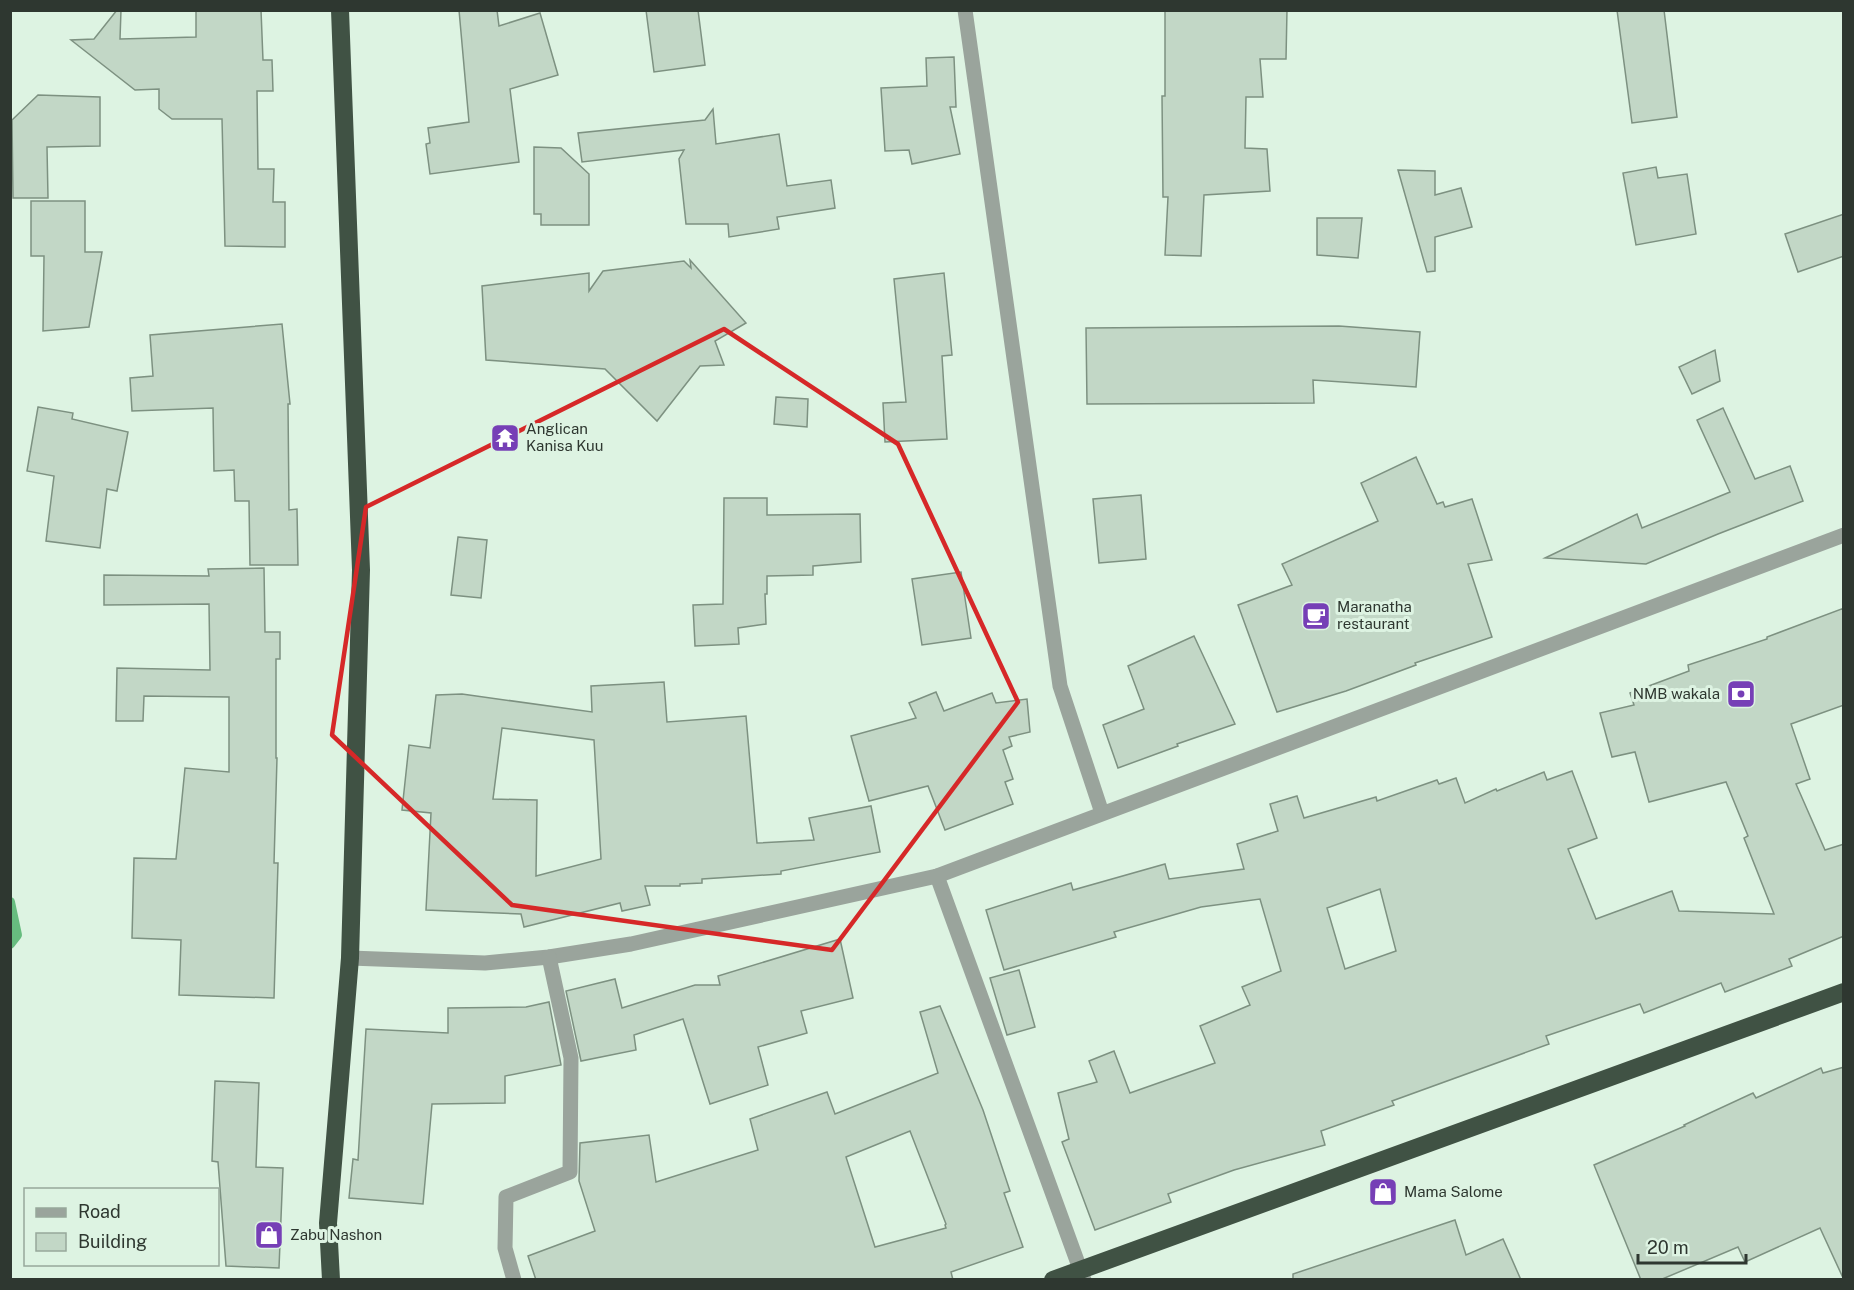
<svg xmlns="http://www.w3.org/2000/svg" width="1854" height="1290" viewBox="0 0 1854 1290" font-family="'Public Sans',sans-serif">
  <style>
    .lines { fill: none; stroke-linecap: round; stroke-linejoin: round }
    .stream { stroke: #67bc7f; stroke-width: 10 }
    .building { fill: #c2d7c6; stroke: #7d9181; stroke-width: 1.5; fill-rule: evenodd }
    .minor { stroke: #9aa49c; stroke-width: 15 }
    .highway { stroke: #405244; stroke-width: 18 }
    .marked { fill: none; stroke: #d62828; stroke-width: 4.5; stroke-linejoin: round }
    .labels { text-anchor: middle; stroke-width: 6; stroke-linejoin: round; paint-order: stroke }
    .poi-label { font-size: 15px; fill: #2e3730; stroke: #ddf3e2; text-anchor: start }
  </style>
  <rect width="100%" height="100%" fill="#ddf3e2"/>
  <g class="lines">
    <polyline class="stream" points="10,902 17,935 10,944"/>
  </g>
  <g class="building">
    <polygon points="117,10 121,10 120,39 196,37 196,10 261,10 263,60 272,60 273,91 257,91 258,169 274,169 273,202 285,202 285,247 225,246 222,119 172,119 159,109 159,89 135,90 71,40 94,39"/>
    <polygon points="459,10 497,10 499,26 540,13 558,75 510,89 519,162 430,174 426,144 430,143 428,128 469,122"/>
    <polygon points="646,10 698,10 705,65 654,72"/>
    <polygon points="1165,10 1287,10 1286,59 1260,59 1263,97 1246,97 1245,148 1267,149 1270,191 1204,195 1201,256 1165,255 1168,197 1163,197 1162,96 1165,96"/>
    <polygon points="1617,10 1664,10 1677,117 1632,123"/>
    <polygon points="954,57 956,107 950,107 960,154 912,164 909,150 885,151 881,88 927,86 926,58"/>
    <polygon points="38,95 100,97 100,146 47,147 48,198 13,198 12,120"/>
    <polygon points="713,109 716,144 779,134 787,186 831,180 835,208 777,217 779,229 729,237 728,224 686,224 679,159 684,150 582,162 578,133 705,120"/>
    <polygon points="534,147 561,148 589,174 589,225 541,225 541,214 534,214"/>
    <polygon points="1656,167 1658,178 1687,174 1696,234 1636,245 1623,173"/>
    <polygon points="1398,170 1435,171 1435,195 1461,188 1472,227 1435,237 1435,271 1427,272"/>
    <polygon points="31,201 85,201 85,252 102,252 89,327 43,331 44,256 31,256"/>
    <polygon points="1844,214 1844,256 1798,272 1785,234"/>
    <polygon points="1317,218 1362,218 1358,258 1317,255"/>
    <polygon points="690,260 746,323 715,341 724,365 700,366 657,421 605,369 486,360 482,286 589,273 589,291 603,271 684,261 691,268"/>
    <polygon points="944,273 952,355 942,356 947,439 885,442 883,403 906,402 894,279"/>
    <polygon points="282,324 290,404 288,404 289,510 297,509 298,565 250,565 249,501 235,501 234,470 214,471 213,408 132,411 130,378 153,376 150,335"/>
    <polygon points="1339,326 1420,332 1416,387 1313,380 1314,403 1087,404 1086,328"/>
    <polygon points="1715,350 1720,381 1692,394 1679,367"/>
    <polygon points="776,397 808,399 807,427 774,424"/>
    <polygon points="38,407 73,413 72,419 128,432 117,491 107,489 100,548 46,541 54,476 27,471"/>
    <polygon points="1723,408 1755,479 1790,466 1803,501 1718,534 1646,564 1545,558 1637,514 1642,528 1730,492 1697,420"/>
    <polygon points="1416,457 1437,504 1443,502 1445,507 1472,499 1492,560 1468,564 1492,637 1415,663 1416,665 1346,691 1277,712 1238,605 1292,585 1282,564 1378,521 1361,483"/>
    <polygon points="1141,495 1146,559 1099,563 1093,499"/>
    <polygon points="724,498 767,498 767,515 860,514 861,562 813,566 813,575 767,576 767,594 765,594 766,624 738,628 739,644 695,646 693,605 723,604"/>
    <polygon points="458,537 487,540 481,598 451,595"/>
    <polygon points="264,568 265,632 280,632 280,659 276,659 276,758 277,758 274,863 278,863 274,998 179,995 181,940 132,938 134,858 176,859 185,768 229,772 229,697 144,696 143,721 116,721 117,668 210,670 209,604 104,605 104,575 209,576 208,569"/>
    <polygon points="961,572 971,638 922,645 912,579"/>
    <path d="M1844 608V705L1791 724 1810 779 1796 784 1825 850 1844 844V936L1789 959 1792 966 1725 992 1721 983 1644 1013 1640 1004 1546 1036 1549 1044 1392 1101 1394 1105 1321 1131 1325 1145 1234 1170 1168 1194 1171 1202 1095 1230 1062 1142 1069 1139 1058 1093 1097 1082 1089 1061 1114 1051 1130 1093 1215 1063 1200 1026 1250 1005 1242 987 1281 971 1260 899 1201 907 1114 932 1116 937 1004 970 986 910 1071 883 1073 890 1165 864 1169 879 1244 869 1237 844 1278 831 1270 804 1297 796 1304 818 1376 797 1377 801 1437 780 1439 784 1456 778 1465 803 1496 789 1497 791 1544 772 1547 780 1572 771 1597 838 1568 849 1596 919 1672 891 1679 911 1774 914 1744 838 1748 836 1726 782 1649 802 1635 752 1612 757 1600 713 1634 705 1630 693 1689 671 1688 665 1767 639V637ZM1380 889 1396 951 1345 969 1327 908Z"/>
    <polygon points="1194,636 1235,724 1177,744 1178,746 1118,768 1103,725 1144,709 1128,666"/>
    <path d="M664 682 667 722 746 716 757 843 814 840 809 818 871 806 880 852 781 871V874L702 879V883L680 884V886H645L650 905 622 911 620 903 524 927 521 914 426 910 431 813 402 810 409 745 430 748 436 695 462 694 592 712 591 686ZM502 728 594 740 601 859 536 876 537 800 493 799Z"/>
    <polygon points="936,692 944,711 992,693 996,703 1027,699 1030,732 1009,737 1012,746 1003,750 1013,779 1005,782 1013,804 945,830 928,786 869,801 851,736 916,718 909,703"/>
    <polygon points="840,939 853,998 801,1011 807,1033 758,1047 768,1085 710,1104 683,1019 634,1035 636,1050 581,1061 566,991 615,979 622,1008 695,985 720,985 718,976"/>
    <polygon points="1019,970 1035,1027 1007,1035 990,978"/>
    <polygon points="549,1002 561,1065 505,1076 505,1103 432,1104 423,1204 349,1198 353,1159 358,1160 366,1029 448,1033 448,1008 526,1007"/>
    <path d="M940 1006 983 1110 1010 1191 1004 1193 1023 1247 951 1272 953 1280H536L528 1256 595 1231 579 1181 580 1143 649 1135 656 1182 758 1150 750 1119 827 1092 835 1114 938 1073 920 1012ZM910 1131 946 1224 945 1225 946 1228 875 1247 846 1157Z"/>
    <polygon points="1844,1067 1844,1280 1820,1228 1745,1262 1738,1247 1660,1280 1641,1280 1594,1165 1685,1126 1684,1125 1753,1093 1756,1098 1821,1068 1823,1073"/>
    <polygon points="215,1081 259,1083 256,1167 283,1168 279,1268 226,1266 218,1162 212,1161"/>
    <polygon points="1455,1220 1466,1255 1503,1239 1521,1280 1293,1280 1293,1274"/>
  </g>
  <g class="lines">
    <g class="minor">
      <polyline points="965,10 1060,686 1102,813"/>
      <polyline points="937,876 1084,1280"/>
      <polyline points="350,958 485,963 549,957 631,944 937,876 1844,535"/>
      <polyline points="514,1280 505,1248 506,1197 570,1172 571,1058 549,957"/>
    </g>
    <g class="highway">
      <polyline points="331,1280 328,1223 350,958 361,570 340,10"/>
      <polyline points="1053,1280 1844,992"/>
    </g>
  </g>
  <path class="marked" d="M724 329 898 444 1018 702 832 950 512 905 332 735 366 507Z"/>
  <defs>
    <g id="temple-square" transform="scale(1.5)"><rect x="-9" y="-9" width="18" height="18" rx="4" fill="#763fb6" stroke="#ddf3e2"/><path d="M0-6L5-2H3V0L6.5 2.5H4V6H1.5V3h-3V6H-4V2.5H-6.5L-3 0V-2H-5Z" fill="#fff"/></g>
    <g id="cafe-square" transform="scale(1.5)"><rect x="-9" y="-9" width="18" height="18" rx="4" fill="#763fb6" stroke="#ddf3e2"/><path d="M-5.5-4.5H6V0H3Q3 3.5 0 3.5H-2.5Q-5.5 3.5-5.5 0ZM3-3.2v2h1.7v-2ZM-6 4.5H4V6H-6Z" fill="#fff"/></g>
    <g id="bank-square" transform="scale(1.5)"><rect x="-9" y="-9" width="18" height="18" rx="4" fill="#763fb6" stroke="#ddf3e2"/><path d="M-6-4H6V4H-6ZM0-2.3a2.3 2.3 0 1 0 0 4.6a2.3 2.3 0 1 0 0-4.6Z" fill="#fff"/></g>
    <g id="shop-square" transform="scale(1.5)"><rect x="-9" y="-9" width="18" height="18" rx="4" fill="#763fb6" stroke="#ddf3e2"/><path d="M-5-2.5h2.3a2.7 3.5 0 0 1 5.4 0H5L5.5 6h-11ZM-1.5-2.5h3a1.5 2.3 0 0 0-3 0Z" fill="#fff"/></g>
  </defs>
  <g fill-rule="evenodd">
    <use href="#temple-square" x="505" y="438"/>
    <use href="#cafe-square" x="1316" y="616"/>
    <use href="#bank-square" x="1741" y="694"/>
    <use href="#shop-square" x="1383" y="1192"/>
    <use href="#shop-square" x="269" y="1235"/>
  </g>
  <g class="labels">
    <g class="poi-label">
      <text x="526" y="434">Anglican<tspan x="526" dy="17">Kanisa Kuu</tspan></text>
      <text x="1337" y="612">Maranatha<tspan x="1337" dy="17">restaurant</tspan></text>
      <text x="1720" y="699" text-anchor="end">NMB wakala</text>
      <text x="1404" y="1197">Mama Salome</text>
      <text x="290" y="1240">Zabu Nashon</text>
    </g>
  </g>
  <rect width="1854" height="1290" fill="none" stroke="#2e3730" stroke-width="24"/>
  <rect x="24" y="1188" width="195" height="78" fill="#ddf3e2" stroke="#97a89b" stroke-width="1.5"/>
  <rect x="36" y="1208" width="30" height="9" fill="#9aa49c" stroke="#97a89b" stroke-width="1.5"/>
  <text x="78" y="1218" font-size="18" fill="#2e3730">Road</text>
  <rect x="36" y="1233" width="30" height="18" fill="#c2d7c6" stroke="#97a89b" stroke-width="1.5"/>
  <text x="78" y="1248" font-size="18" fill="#2e3730">Building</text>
  <path d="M1638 1254v9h108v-9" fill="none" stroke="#2e3730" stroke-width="3"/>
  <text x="1647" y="1254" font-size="18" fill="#2e3730" stroke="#ddf3e2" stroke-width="4.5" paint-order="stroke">20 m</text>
</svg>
